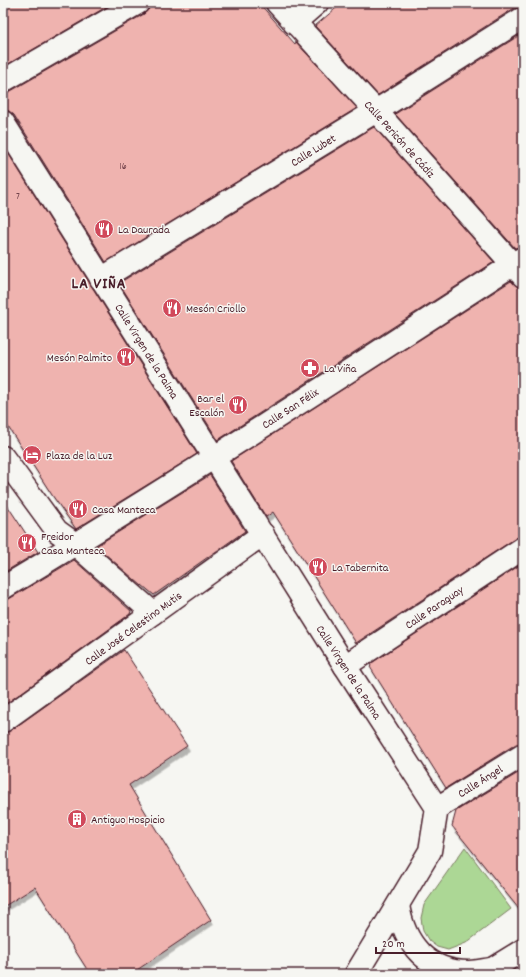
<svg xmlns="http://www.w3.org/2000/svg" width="526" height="977" viewBox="0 0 526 977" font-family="Dekko,sans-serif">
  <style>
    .green { fill: #acd795; stroke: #7b7b60 }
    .building { fill: #efb3af; stroke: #4a1f2b; filter: url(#shadow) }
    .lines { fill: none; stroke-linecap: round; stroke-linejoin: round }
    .minor-casing { stroke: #4a1f2b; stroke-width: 25 }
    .minor { stroke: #f6f6f2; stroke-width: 22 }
    .labels { text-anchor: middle; stroke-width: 3; stroke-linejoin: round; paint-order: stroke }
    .number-label { font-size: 10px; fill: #73444c }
    .street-label { font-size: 12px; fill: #4a1f2b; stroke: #f6f6f2 }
    .poi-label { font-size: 12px; fill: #4a1f2b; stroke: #f6f6f2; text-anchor: start }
    .district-label { font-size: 16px; font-weight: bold; letter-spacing: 1px; fill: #4a1f2b; stroke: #f6f6f2 }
  </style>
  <defs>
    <filter id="shadow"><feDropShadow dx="2.5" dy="4.5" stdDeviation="0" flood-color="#0004"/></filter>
  </defs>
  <rect width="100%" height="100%" fill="#f6f6f2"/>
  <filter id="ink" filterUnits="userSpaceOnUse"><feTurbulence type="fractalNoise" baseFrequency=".025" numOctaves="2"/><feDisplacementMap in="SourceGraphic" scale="8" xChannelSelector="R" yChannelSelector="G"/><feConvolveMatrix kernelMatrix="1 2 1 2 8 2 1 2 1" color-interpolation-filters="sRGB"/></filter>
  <g filter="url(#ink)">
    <polygon class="green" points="465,847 511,909 466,943 448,950 437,947 429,941 423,931 421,918 424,905"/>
    <g class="building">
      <polygon points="3,3 113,3 3,67"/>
      <polygon points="150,3 259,3 295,44 296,42 357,108 106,262 14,115 9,111 3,110 3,93 9,92 144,14 149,9"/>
      <polygon points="342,3 523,3 523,6 516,7 378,95 315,26"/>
      <polygon points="523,33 523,246 515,248 395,114"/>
      <polygon points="374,127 494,262 218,440 119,283"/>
      <polygon points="3,145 197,454 76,529 52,495 3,419"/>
      <polygon points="511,281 519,288 523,288 523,536 516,538 356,643 273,512 266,517 231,461"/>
      <polygon points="210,475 245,531 154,595 142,585 142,586 96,546"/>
      <polygon points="3,499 38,552 3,573"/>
      <polygon points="74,560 131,611 130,614 3,706 3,600 9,599"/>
      <polygon points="523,563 523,743 516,744 446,788 370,667 371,666 370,664"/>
      <polygon points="124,650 187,746 129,785 211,920 131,974 90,974 35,887 3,907 3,733 10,731"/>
      <polygon points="523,770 523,914 452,826 456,811"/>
    </g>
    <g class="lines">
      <g class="minor-casing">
        <g id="minor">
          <polyline points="277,3 376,111 523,276"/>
          <polyline points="294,23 317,3"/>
          <polyline points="3,81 138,3"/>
          <polyline points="3,122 345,666 437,808"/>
          <polyline points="101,279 376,111 523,18"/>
          <polyline points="3,457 57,531 75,544 153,613"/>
          <path d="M3 588C179 482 351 370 523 258"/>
          <polyline points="345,666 523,548"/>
          <polyline points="3,721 263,534"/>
          <polyline points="437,808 523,755"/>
          <path d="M398 905C404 944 427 972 469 972 476 972 484 970 491 969"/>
          <polyline points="356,974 430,851 437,808"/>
          <polyline points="484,974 523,950"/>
        </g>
      </g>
      <use href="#minor" class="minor"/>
    </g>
  </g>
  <defs>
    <g id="restaurant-disc" transform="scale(1)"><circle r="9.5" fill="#d1495b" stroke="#f6f6f2"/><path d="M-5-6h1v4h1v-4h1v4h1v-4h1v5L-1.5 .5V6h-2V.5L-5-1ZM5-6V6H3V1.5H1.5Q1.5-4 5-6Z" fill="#fff"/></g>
    <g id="pharmacy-disc" transform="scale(1)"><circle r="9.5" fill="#d1495b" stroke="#f6f6f2"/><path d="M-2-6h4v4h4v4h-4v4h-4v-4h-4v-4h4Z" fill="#fff"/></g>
    <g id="hotel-disc" transform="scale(1)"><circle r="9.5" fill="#d1495b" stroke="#f6f6f2"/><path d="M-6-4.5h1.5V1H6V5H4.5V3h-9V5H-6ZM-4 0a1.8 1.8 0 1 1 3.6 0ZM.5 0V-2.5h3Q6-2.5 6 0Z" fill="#fff"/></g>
    <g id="building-disc" transform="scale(1)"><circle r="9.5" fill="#d1495b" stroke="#f6f6f2"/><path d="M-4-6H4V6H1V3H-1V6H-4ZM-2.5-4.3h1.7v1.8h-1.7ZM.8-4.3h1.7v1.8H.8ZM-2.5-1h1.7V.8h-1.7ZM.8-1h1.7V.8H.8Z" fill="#fff"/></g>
  </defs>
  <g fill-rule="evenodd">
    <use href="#restaurant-disc" x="104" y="229"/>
    <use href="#restaurant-disc" x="172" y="308"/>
    <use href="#restaurant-disc" x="126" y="357"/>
    <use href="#pharmacy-disc" x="310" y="368"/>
    <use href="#restaurant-disc" x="238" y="405"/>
    <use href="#hotel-disc" x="32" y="455"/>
    <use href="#restaurant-disc" x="78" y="509"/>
    <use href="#restaurant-disc" x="27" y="543"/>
    <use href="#restaurant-disc" x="318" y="567"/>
    <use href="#building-disc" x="77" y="819"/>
  </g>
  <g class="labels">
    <g class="number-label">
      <text x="123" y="169">16</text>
      <text x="18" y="199">7</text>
    </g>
    <g class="street-label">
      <text transform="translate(400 139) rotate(48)" y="4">Calle Pericón de Cádiz</text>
      <text transform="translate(313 150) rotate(-32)" y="4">Calle Lubet</text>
      <text transform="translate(147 351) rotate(58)" y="4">Calle Virgen de la Palma</text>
      <text transform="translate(290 408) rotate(-33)" y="4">Calle San Félix</text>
      <text transform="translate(434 607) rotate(-34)" y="4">Calle Paraguay</text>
      <text transform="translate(133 628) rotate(-36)" y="4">Calle José Celestino Mutis</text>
      <text transform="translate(349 672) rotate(57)" y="4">Calle Virgen de la Palma</text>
      <text transform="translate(480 781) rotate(-32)" y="4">Calle Ángel</text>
    </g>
    <g class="poi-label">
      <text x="118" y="233">La Daurada</text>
      <text x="186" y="312">Mesón Criollo</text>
      <text x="112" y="361" text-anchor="end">Mesón Palmito</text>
      <text x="324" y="372">La Viña</text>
      <text x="224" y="402" text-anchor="end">Bar el<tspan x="224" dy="14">Escalón</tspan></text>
      <text x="46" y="459">Plaza de la Luz</text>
      <text x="92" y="513">Casa Manteca</text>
      <text x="41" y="540">Freidor<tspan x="41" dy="14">Casa Manteca</tspan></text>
      <text x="332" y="571">La Tabernita</text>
      <text x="91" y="823">Antiguo Hospicio</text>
    </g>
    <g class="district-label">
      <text x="99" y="288">LA VIÑA</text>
    </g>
  </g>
  <rect width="526" height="977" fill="none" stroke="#f6f6f2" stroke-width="16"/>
  <rect x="8" y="8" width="510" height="961" fill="none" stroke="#4a1f2b" stroke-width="1.5" filter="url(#ink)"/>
  <path d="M376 947v6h84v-6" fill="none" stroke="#4a1f2b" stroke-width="2"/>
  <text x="382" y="947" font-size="12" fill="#4a1f2b" stroke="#f6f6f2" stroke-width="3" paint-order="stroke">20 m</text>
</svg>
